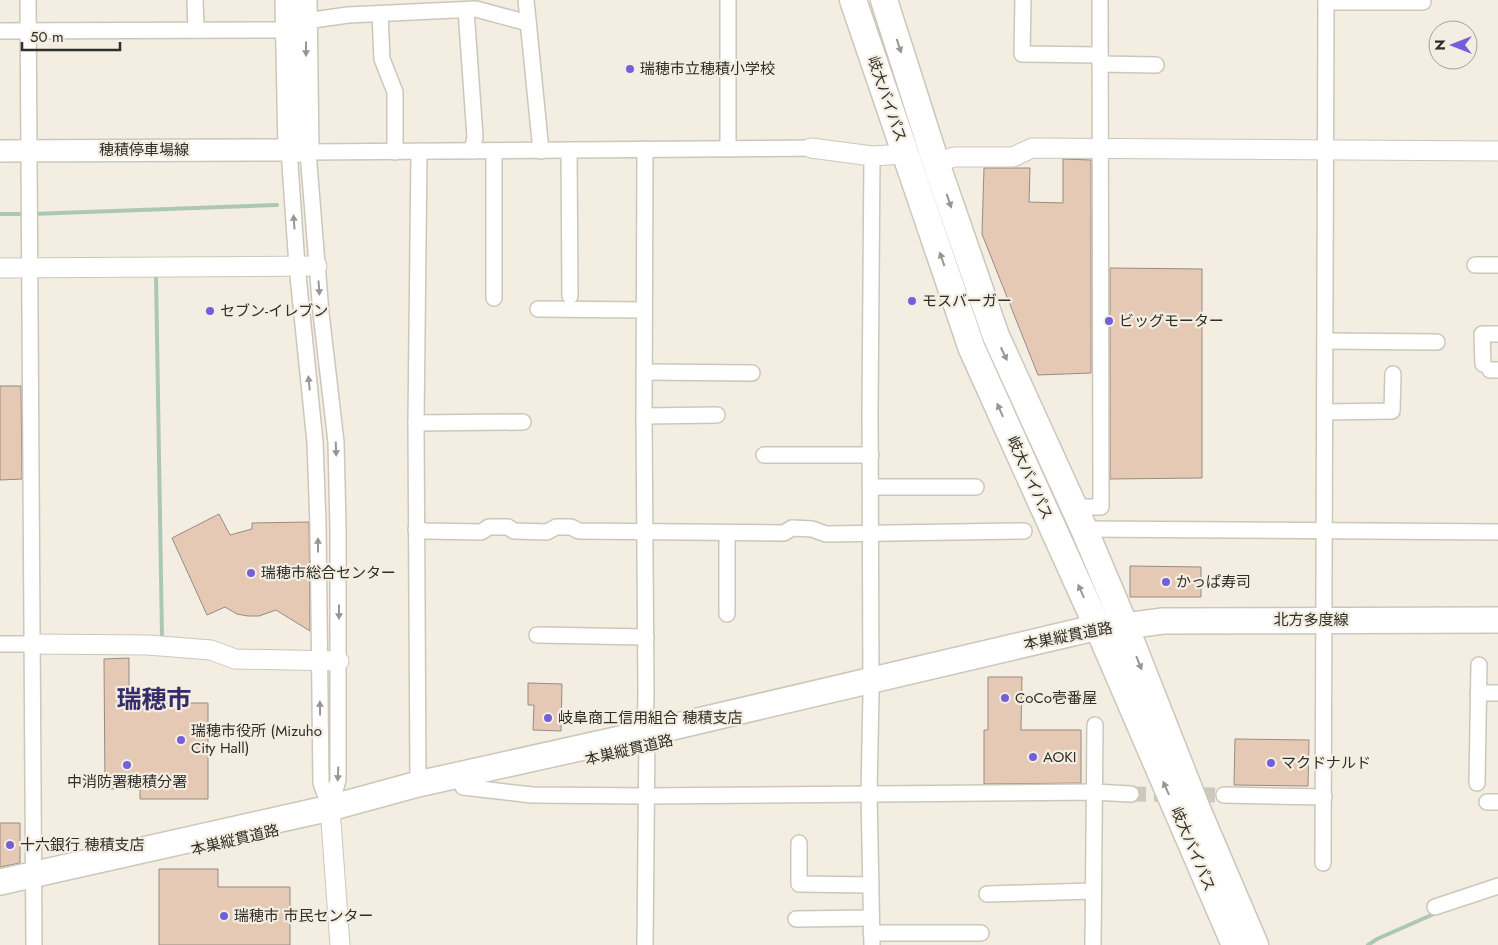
<svg xmlns="http://www.w3.org/2000/svg" width="1498" height="945" viewBox="0 0 1498 945" font-family="Jost,'Noto Sans JP',sans-serif">
  <style>
    .lines { fill: none; stroke-linecap: round; stroke-linejoin: round }
    .stream { stroke: #acc8b4; stroke-width: 4 }
    .building { fill: #e5c9b5; stroke: #978c83 }
    .minor-tunnel { stroke: #ccc8bc; stroke-width: 15; stroke-dasharray: 15 8; stroke-linecap: butt }
    .minor-casing { stroke: #ccc7ba; stroke-width: 18 }
    .tertiary-casing { stroke: #ccc7ba; stroke-width: 21 }
    .secondary-casing { stroke: #ccc7ba; stroke-width: 24 }
    .primary-casing { stroke: #ccc7ba; stroke-width: 28 }
    .trunk-casing { stroke: #ccc7ba; stroke-width: 29 }
    .minor { stroke: #fff; stroke-width: 15 }
    .tertiary { stroke: #fff; stroke-width: 19 }
    .secondary { stroke: #fff; stroke-width: 21 }
    .primary { stroke: #fff; stroke-width: 25 }
    .trunk { stroke: #fff; stroke-width: 26 }
    .oneway { fill: #989694 }
    .poi-dot { fill: #745fda; stroke: #f3eee1; stroke-width: 2 }
    .labels { text-anchor: middle; stroke-width: 4.5; stroke-linejoin: round; paint-order: stroke }
    .poi-label { font-size: 15px; fill: #302e29; stroke: #f3eee1; text-anchor: start }
    .street-label { font-size: 15px; fill: #302e29; stroke: #f3eee1 }
    .town-label { font-size: 25px; font-weight: bold; fill: #362d68; stroke: #f3eee1 }
  </style>
  <rect width="100%" height="100%" fill="#f3eee1"/>
  <g class="lines">
    <g class="stream">
      <polyline points="0,214 25,214"/>
      <polyline points="32,214 277,205"/>
      <polyline points="156,275 162,637"/>
      <polyline points="1368,945 1377,939 1436,913"/>
    </g>
  </g>
  <g class="building">
    <polygon points="1063,159 1091,160 1091,373 1038,375 982,234 984,168 1030,168 1029,202 1063,203"/>
    <polygon points="1110,268 1202,269 1202,478 1110,479"/>
    <polygon points="0,386 21,386 22,479 0,480"/>
    <polygon points="219,514 230,535 252,529 252,523 309,522 310,631 276,610 259,616 248,616 237,614 225,607 207,615 172,538"/>
    <polygon points="1130,566 1201,567 1201,597 1130,597"/>
    <polygon points="129,658 129,703 208,703 208,799 140,799 140,789 105,789 104,659"/>
    <polygon points="988,677 1022,677 1021,730 1081,730 1081,783 984,784 984,730 988,730"/>
    <polygon points="528,683 562,684 561,731 533,730 534,705 528,705"/>
    <polygon points="1235,739 1309,740 1308,786 1234,785"/>
    <polygon points="0,823 20,823 20,863 0,867"/>
    <polygon points="159,869 218,869 218,887 290,887 290,945 159,945"/>
  </g>
  <g class="lines">
    <polyline class="minor-tunnel" points="1131,794 1224,795"/>
    <g class="minor-casing">
      <g id="minor">
        <polyline points="28,0 34,945"/>
        <polyline points="195,0 196,30"/>
        <polyline points="526,0 541,151"/>
        <polyline points="1023,0 1022,54 1100,55"/>
        <polyline points="1326,2 1423,2"/>
        <polyline points="466,10 475,137 472,151"/>
        <polyline points="380,14 382,59 395,92 395,152"/>
        <polyline points="306,21 348,15 476,9 528,23"/>
        <polyline points="0,31 287,30"/>
        <polyline points="1100,64 1156,65"/>
        <polyline points="645,149 644,416 646,694 645,733"/>
        <polyline points="728,149 728,0"/>
        <polyline points="289,150 297,266 315,442 318,525 321,783 330,808"/>
        <polyline points="569,150 570,296"/>
        <polyline points="494,151 494,298"/>
        <polyline points="1475,265 1498,265"/>
        <polyline points="538,309 644,310"/>
        <polyline points="1325,341 1437,342"/>
        <polyline points="1483,364 1482,334 1498,334"/>
        <polyline points="1490,370 1498,370"/>
        <polyline points="644,372 752,373"/>
        <polyline points="1325,412 1392,411 1393,374"/>
        <polyline points="644,416 717,415"/>
        <polyline points="416,423 523,422"/>
        <polyline points="764,455 871,455"/>
        <polyline points="871,487 976,487"/>
        <polyline points="1074,507 1101,507 1100,0"/>
        <polyline points="416,529 426,531 481,532 489,527 508,527 514,531 547,532 556,527 571,527 579,531 784,533 792,528 812,529 826,534 1024,531"/>
        <polyline points="1084,529 1498,532"/>
        <polyline points="727,533 727,614"/>
        <polyline points="537,635 646,637"/>
        <polyline points="0,644 31,644"/>
        <polyline points="1478,693 1498,693"/>
        <polyline points="1477,783 1479,665"/>
        <polyline points="418,784 416,423 419,151"/>
        <polyline points="463,787 532,795 645,796 1094,792 1131,794"/>
        <polyline points="1224,795 1324,797"/>
        <polyline points="1487,802 1498,802"/>
        <polyline points="330,808 338,780 338,527 336,442 321,313 308,152 821,148"/>
        <polyline points="799,843 799,884 871,885"/>
        <polyline points="1323,863 1326,0"/>
        <polyline points="987,894 1093,891"/>
        <polyline points="1435,907 1498,886"/>
        <polyline points="796,919 871,918"/>
        <polyline points="871,933 981,933"/>
        <polyline points="645,945 647,733"/>
        <polyline points="872,945 869,793 871,694 870,412 872,156"/>
        <polyline points="1093,945 1095,725"/>
      </g>
    </g>
    <g class="tertiary-casing">
      <g id="tertiary">
        <polyline points="811,148 872,156 906,154"/>
        <polyline points="936,163 954,157 1013,157 1032,148 1498,151"/>
        <polyline points="0,268 317,266"/>
        <polyline points="31,644 148,645 211,650 235,659 339,661"/>
        <polyline points="330,808 340,945"/>
      </g>
    </g>
    <g class="secondary-casing">
      <g id="secondary">
        <polyline points="286,0 289,150"/>
        <polyline points="0,151 289,150 308,152 306,0"/>
      </g>
    </g>
    <g class="primary-casing">
      <polyline id="primary" points="0,882 330,808 418,784 647,733 1098,627 1125,626 1163,621 1498,620"/>
    </g>
    <g class="trunk-casing">
      <g id="trunk">
        <polyline points="853,0 972,349 1103,639 1235,945"/>
        <polyline points="884,0 936,163 996,336 1084,529 1125,626 1197,809 1255,945"/>
      </g>
    </g>
    <use href="#minor" class="minor"/>
    <use href="#tertiary" class="tertiary"/>
    <use href="#secondary" class="secondary"/>
    <use href="#primary" class="primary"/>
    <use href="#trunk" class="trunk"/>
  </g>
  <defs><path id="oneway-solid" d="M-6-.8H1V-3.2L6.5 0L1 3.2V.8H-6Z" transform="scale(1.25)"/></defs>
  <g class="oneway">
    <use href="#oneway-solid" transform="translate(899 46) rotate(72)"/>
    <use href="#oneway-solid" transform="translate(306 49) rotate(90)"/>
    <use href="#oneway-solid" transform="translate(949 201) rotate(71)"/>
    <use href="#oneway-solid" transform="translate(294 222) rotate(-94)"/>
    <use href="#oneway-solid" transform="translate(942 259) rotate(-109)"/>
    <use href="#oneway-solid" transform="translate(319 288) rotate(86)"/>
    <use href="#oneway-solid" transform="translate(1004 354) rotate(65)"/>
    <use href="#oneway-solid" transform="translate(309 383) rotate(-96)"/>
    <use href="#oneway-solid" transform="translate(1000 410) rotate(-114)"/>
    <use href="#oneway-solid" transform="translate(336 449) rotate(88)"/>
    <use href="#oneway-solid" transform="translate(318 545) rotate(-90)"/>
    <use href="#oneway-solid" transform="translate(1081 591) rotate(-114)"/>
    <use href="#oneway-solid" transform="translate(339 612) rotate(90)"/>
    <use href="#oneway-solid" transform="translate(1139 663) rotate(68)"/>
    <use href="#oneway-solid" transform="translate(320 708) rotate(-91)"/>
    <use href="#oneway-solid" transform="translate(338 774) rotate(93)"/>
    <use href="#oneway-solid" transform="translate(1166 788) rotate(-114)"/>
  </g>
  <g class="poi-dot">
    <circle cx="630" cy="69" r="5"/>
    <circle cx="912" cy="301" r="5"/>
    <circle cx="210" cy="311" r="5"/>
    <circle cx="1109" cy="321" r="5"/>
    <circle cx="251" cy="573" r="5"/>
    <circle cx="1166" cy="582" r="5"/>
    <circle cx="1005" cy="698" r="5"/>
    <circle cx="548" cy="718" r="5"/>
    <circle cx="181" cy="740" r="5"/>
    <circle cx="1033" cy="757" r="5"/>
    <circle cx="1271" cy="763" r="5"/>
    <circle cx="127" cy="765" r="5"/>
    <circle cx="10" cy="845" r="5"/>
    <circle cx="224" cy="916" r="5"/>
  </g>
  <g class="labels">
    <g class="poi-label">
      <text x="640" y="74">瑞穂市立穂積小学校</text>
      <text x="922" y="306">モスバーガー</text>
      <text x="220" y="316">セブン-イレブン</text>
      <text x="1119" y="326">ビッグモーター</text>
      <text x="261" y="578">瑞穂市総合センター</text>
      <text x="1176" y="587">かっぱ寿司</text>
      <text x="1015" y="703">CoCo壱番屋</text>
      <text x="558" y="723">岐阜商工信用組合 穂積支店</text>
      <text x="191" y="736">瑞穂市役所 (Mizuho<tspan x="191" dy="17">City Hall)</tspan></text>
      <text x="1043" y="762">AOKI</text>
      <text x="1281" y="768">マクドナルド</text>
      <text x="127" y="787" text-anchor="middle">中消防署穂積分署</text>
      <text x="20" y="850">十六銀行 穂積支店</text>
      <text x="234" y="921">瑞穂市 市民センター</text>
    </g>
    <g class="street-label">
      <text transform="translate(887 99) rotate(71)" y="5">岐大バイパス</text>
      <text x="144" y="155">穂積停車場線</text>
      <text transform="translate(1030 478) rotate(66)" y="5">岐大バイパス</text>
      <text x="1311" y="625">北方多度線</text>
      <text transform="translate(1068 636) rotate(-11)" y="5">本巣縦貫道路</text>
      <text transform="translate(629 750) rotate(-13)" y="5">本巣縦貫道路</text>
      <text transform="translate(235 840) rotate(-13)" y="5">本巣縦貫道路</text>
      <text transform="translate(1193 849) rotate(67)" y="5">岐大バイパス</text>
    </g>
    <g class="town-label">
      <text x="154" y="708">瑞穂市</text>
    </g>
  </g>
  <g transform="translate(1453 45) rotate(270)"><circle r="24" fill="#f3eee1" stroke="#a5a197"/>
  <path d="M0-4L9 19L0 12L-9 19Z" fill="#745fda"/>
  <text y="-8" font-size="14" font-weight="bold" text-anchor="middle" fill="#302e29">N</text>
  </g>
  <path d="M22 42v8h98v-8" fill="none" stroke="#302e29" stroke-width="2.5"/>
  <text x="30" y="42" font-size="15" fill="#302e29" stroke="#f3eee1" stroke-width="4" paint-order="stroke">50 m</text>
</svg>
